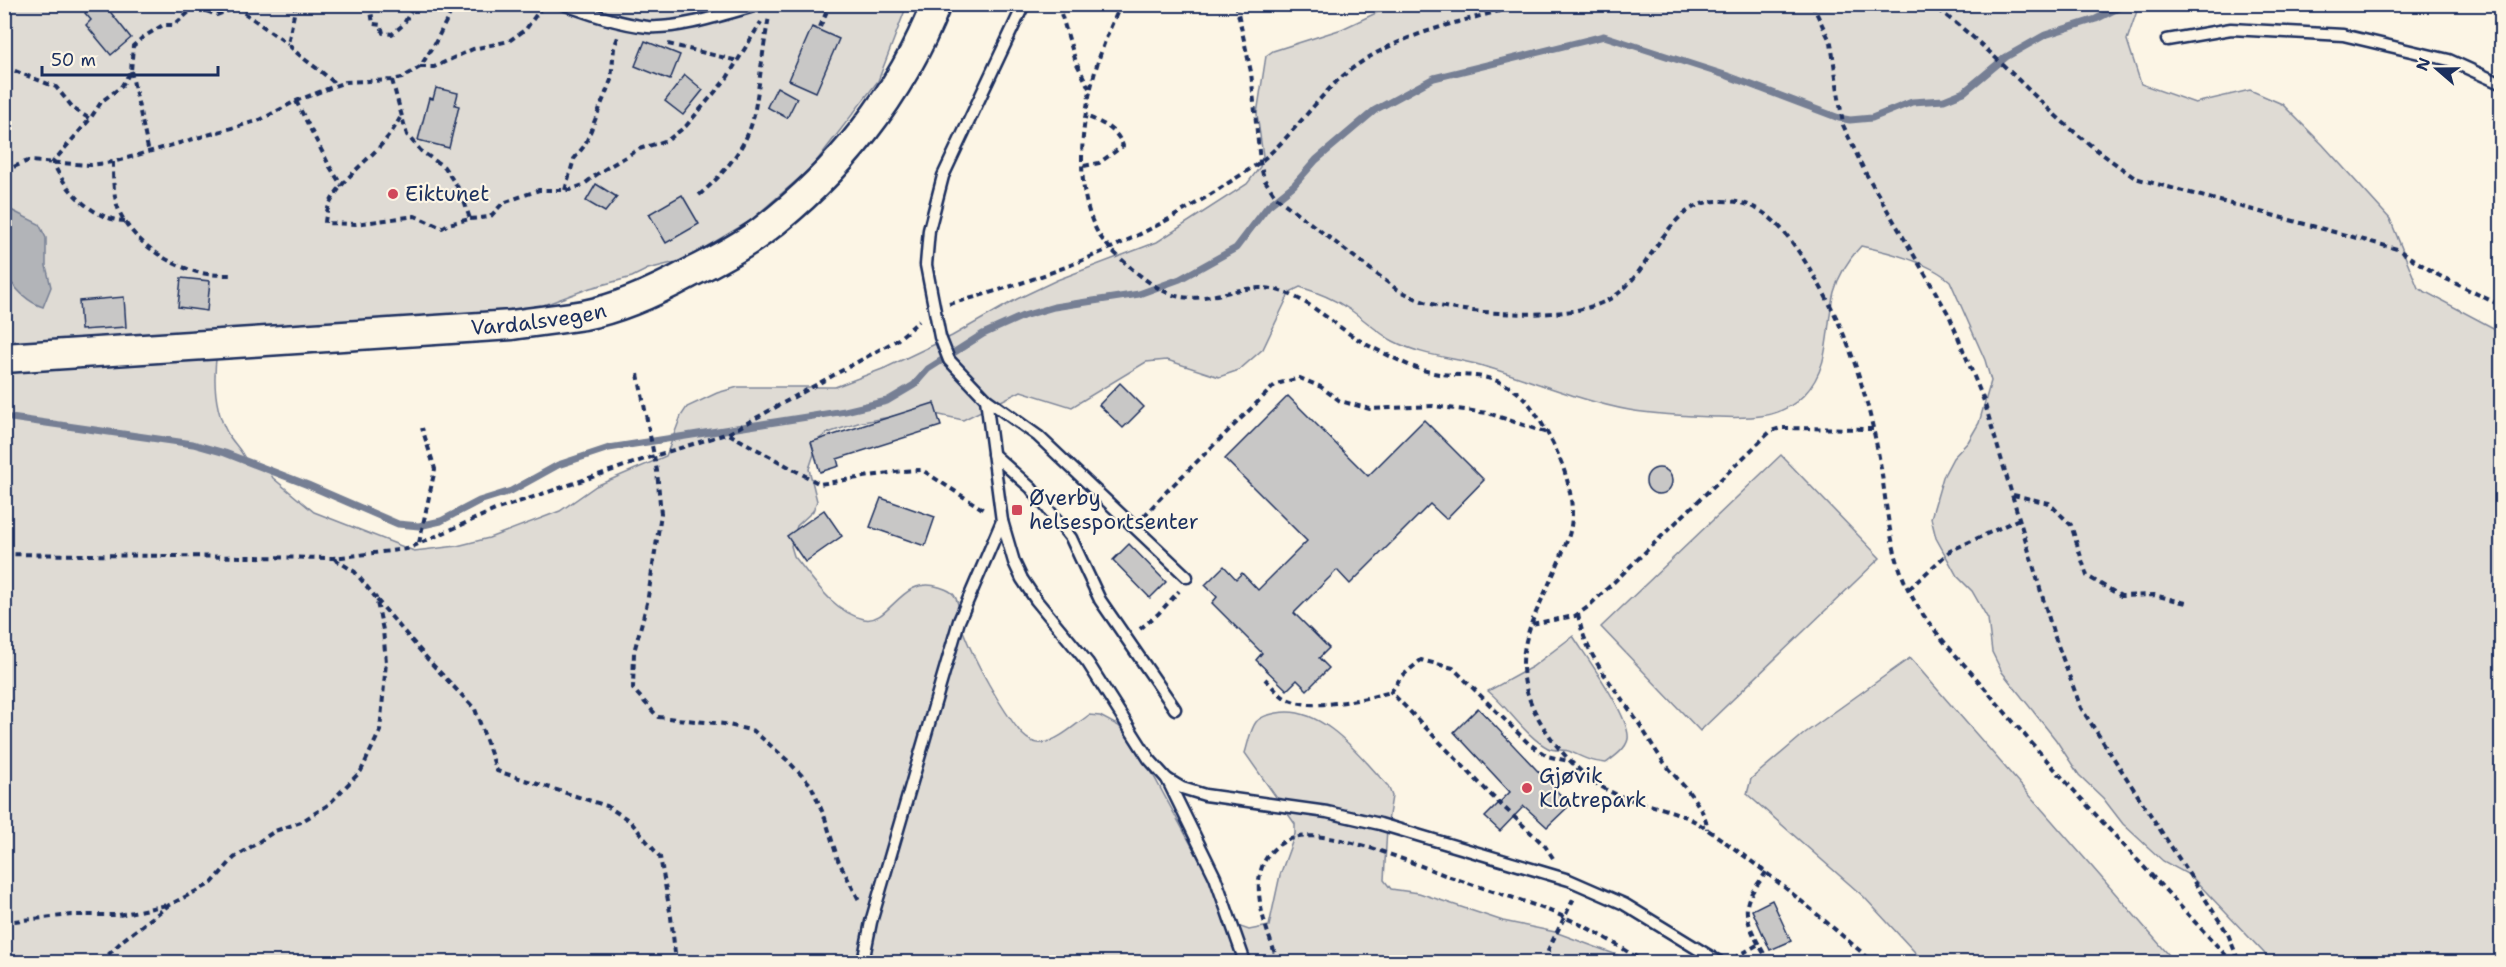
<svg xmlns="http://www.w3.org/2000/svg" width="2506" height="967" viewBox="0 0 2506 967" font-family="'Shantell Sans',sans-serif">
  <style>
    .green { fill: #dfdbd4; stroke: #7d8599; stroke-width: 1.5 }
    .water { fill: #b2b4b8; stroke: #767f94; stroke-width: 1.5 }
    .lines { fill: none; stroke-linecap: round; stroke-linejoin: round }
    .stream { stroke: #767f94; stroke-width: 7 }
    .building { fill: #c8c7c6; stroke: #1b2f5e; stroke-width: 1.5 }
    .service-casing { stroke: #1b2f5e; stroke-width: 15 }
    .secondary-casing { stroke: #1b2f5e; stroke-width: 33 }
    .path { stroke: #1b2f5e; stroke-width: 4; stroke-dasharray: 6 4.5; stroke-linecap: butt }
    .service { stroke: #fcf5e5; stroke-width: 10 }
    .secondary { stroke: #fcf5e5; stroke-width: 28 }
    .poi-dot { fill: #d1495b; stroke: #fcf5e5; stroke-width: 2 }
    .labels { text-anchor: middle; stroke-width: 4.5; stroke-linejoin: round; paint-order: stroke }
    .poi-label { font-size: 21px; fill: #1b2f5e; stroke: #fcf5e5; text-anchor: start }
    .street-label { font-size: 21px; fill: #1b2f5e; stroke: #fcf5e5 }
  </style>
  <rect width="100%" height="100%" fill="#fcf5e5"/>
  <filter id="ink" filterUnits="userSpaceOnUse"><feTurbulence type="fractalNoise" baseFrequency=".0167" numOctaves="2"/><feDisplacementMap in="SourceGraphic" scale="12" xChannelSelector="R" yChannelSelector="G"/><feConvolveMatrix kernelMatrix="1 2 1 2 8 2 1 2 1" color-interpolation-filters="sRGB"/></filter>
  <g filter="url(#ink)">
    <g class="green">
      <path d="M5 5H907L878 81 812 167 750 221 684 260 648 269 632 277 590 288 539 307 217 351C213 379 214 409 228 434 234 444 242 450 246 461L268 469 273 478 314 512 414 551 457 546 489 538 560 511 596 486 666 456 681 416 687 407 717 393 738 387H835L885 368 952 336 1017 299 1057 280 1157 242 1247 184 1260 167 1263 156 1257 114 1266 56 1273 51 1342 29 1393 5H2139L2127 40 2141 84 2195 103 2250 90 2282 104 2323 145 2390 219 2418 288 2501 332V962H2270L2264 953 2191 876 2163 861 2123 824 2103 798 2079 775 2056 740 2002 672 1992 652 1988 619 1972 591 1957 576 1936 538 1931 518 1943 477 1953 458 1968 442 1979 423 1991 381 1985 360 1950 281C1929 262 1888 252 1861 246 1849 259 1839 274 1834 292 1825 327 1832 366 1804 395 1780 420 1747 418 1715 417 1686 416 1657 415 1629 410 1576 400 1528 378 1476 364 1448 357 1420 355 1393 341 1378 333 1364 319 1349 309 1334 299 1317 292 1300 287L1290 292 1263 349 1239 370 1219 377 1167 360 1146 362 1072 407 1021 391 963 420 921 411 858 423 828 433 819 439 809 469 817 501 813 511 797 526 791 546 794 556C813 579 833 612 864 619 889 625 902 574 939 587 945 589 950 590 954 595 961 604 959 620 963 631 975 662 1001 709 1022 734 1027 739 1035 744 1042 743 1058 741 1076 724 1089 715L1100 716 1119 726 1145 760 1207 874 1229 923 1249 930 1269 926 1280 875 1295 834V824L1245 753C1248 744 1250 730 1256 722 1261 716 1269 715 1277 713 1322 704 1361 757 1388 786L1392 796 1387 828 1384 880 1391 889 1419 893 1503 921 1555 932 1636 962H5Z"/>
      <polygon points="1781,455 1880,558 1700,731 1601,627"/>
      <path d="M1573 636C1585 655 1631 718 1628 739 1626 749 1614 757 1606 763 1592 762 1584 758 1571 752 1564 748 1555 752 1548 748 1525 736 1509 708 1488 691L1532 667Z"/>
      <polygon points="1910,658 2175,962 1924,962 1864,897 1747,794 1751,779 1805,733"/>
    </g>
    <path class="water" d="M5 207 39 224 46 238V266L51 287 43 307C26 302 16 288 5 275Z"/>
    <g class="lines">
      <polyline class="stream" points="4,417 193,444 225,453 308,485 398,524 419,526 441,521 479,501 511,491 558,465 609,448 845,411 887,401 914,385 928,369 983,334 1023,316 1054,307 1139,294 1180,279 1236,248 1268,206 1294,185 1316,160 1375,110 1434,78 1604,36 1728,76 1839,118 1850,120 1872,118 1912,102 1944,100 1964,92 2006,57 2045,35 2096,19 2126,4"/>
    </g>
    <g class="building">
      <polygon points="96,4 104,4 131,38 111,55 86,25 91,20 85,13"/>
      <polygon points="812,27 839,39 816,92 789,80"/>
      <polygon points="645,41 680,55 670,80 635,66"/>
      <polygon points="685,75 703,90 683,115 665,101"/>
      <polygon points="777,87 797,98 787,118 767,107"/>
      <polygon points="436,88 458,93 455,105 459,106 449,148 418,140 429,98 433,99"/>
      <polygon points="596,184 617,197 605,212 586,201"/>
      <polygon points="682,195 699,224 666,243 649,214"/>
      <polygon points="181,278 210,281 207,311 178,307"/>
      <polygon points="124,297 126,327 81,330 79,301"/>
      <polygon points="1120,383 1144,407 1123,428 1099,405"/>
      <polygon points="1288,396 1368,476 1424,420 1484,480 1446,519 1430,504 1350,584 1337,570 1294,613 1329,648 1319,658 1329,668 1307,690 1297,680 1287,690 1256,660 1262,653 1212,603 1217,597 1205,585 1224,566 1236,579 1242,573 1258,590 1307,541 1225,459"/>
      <polygon points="934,403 941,426 837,459 839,466 820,472 811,442"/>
      <circle cx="1659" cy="481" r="13"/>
      <polygon points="881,498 935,517 925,546 870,527"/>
      <polygon points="824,510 842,536 805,562 787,536"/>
      <polygon points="1129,544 1166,582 1150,598 1113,560"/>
      <polygon points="1478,708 1570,805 1547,827 1524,806 1500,831 1485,817 1510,792 1454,732"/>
      <polygon points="1772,900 1791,941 1770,950 1752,910"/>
    </g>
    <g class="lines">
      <g class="service-casing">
        <g id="service">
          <path d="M563 4C590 14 619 24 648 27 682 29 727 13 761 4"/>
          <polyline points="1024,4 943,176 929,230 926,265 940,337 949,360 986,399 1038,436 1187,577"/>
          <polyline points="2167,40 2231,29 2343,35 2449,60 2502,84"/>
          <polyline points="993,454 1031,488 1071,538 1100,600 1175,709"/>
          <polyline points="1002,521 1014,562 1022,579 1036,600 1088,663 1149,759 1167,779 1215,877 1245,962"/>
          <polyline points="1167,779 1182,788 1205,795 1327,812 1380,824 1569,880 1624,904 1719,962"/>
          <polyline points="863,962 871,922 959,621 1002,521 986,399"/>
        </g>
      </g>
      <g class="secondary-casing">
        <g id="secondary">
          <path id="s1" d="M4 358 512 325C536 321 561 319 584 315 621 308 657 291 690 273 714 261 739 248 761 232 838 173 901 95 936 4"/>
        </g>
      </g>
      <g class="path">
        <polyline points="187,4 217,15 240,6"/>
        <polyline points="238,4 243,12 288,44"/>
        <path d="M296 4 288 44C302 60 321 69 336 85"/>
        <polyline points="370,4 373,24 381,25 383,33 392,34 403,25 415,4"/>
        <polyline points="1058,4 1076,62 1089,88"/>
        <path d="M1122 4C1090 61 1064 173 1098 233 1106 246 1120 258 1131 268 1144 279 1163 294 1181 297 1212 302 1245 282 1277 290 1309 299 1331 323 1359 340 1372 348 1388 355 1402 362 1412 367 1427 372 1439 374 1462 376 1482 373 1504 384 1525 394 1534 410 1545 429 1562 458 1579 501 1569 535 1559 565 1543 595 1531 624"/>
        <path d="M1236 4 1251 72 1260 162 1264 179 1276 197 1395 288C1407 294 1418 301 1432 304 1461 313 1533 316 1564 312 1583 310 1606 304 1620 292 1654 264 1669 201 1719 201 1731 201 1746 202 1757 209 1778 220 1794 244 1806 263 1847 326 1868 394 1881 468 1886 502 1889 539 1901 572 1916 616 1953 651 1982 685 2062 781 2148 871 2232 962"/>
        <polyline points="1812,4 1831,43 1843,125 1865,172 1949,315 1984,401 2053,632 2081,708 2228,934 2239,962"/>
        <path d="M1929 4C1977 35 2014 77 2055 115 2080 138 2107 158 2135 178L2397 249 2436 274 2502 306"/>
        <polyline points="820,27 830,4"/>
        <polyline points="668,44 738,61"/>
        <polyline points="5,67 56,87 74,109 90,119"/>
        <polyline points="420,67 434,67 473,49 509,41 526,29 544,4"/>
        <polyline points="131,71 149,153"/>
        <path d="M392 80 407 135 421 151 444 167 461 192 470 219 448 224 442 228 415 216 356 224 325 223C327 187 367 164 387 138 392 132 396 125 400 118"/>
        <polyline points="296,101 330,167 342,186"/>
        <path d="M113 162C113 177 113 194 118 208 129 238 165 263 194 271 206 275 219 275 231 275"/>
        <path d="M1084 166 1099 163 1123 146C1117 129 1102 123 1086 116"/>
        <polyline points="4,171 28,161 91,165 113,162 260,120 296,101 345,82 392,80 402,78 420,67 434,45 455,4"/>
        <polyline points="565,190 574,159 585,145 611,80 614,48 618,37"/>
        <path d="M699 195C721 177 746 148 753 119 760 86 762 51 769 17"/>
        <polyline points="470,219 490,217 503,203 539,190 570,190 583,185 600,172 639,149 668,140 686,126 727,78 761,22"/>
        <path d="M125 221C93 220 64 189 53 162L90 119 102 101 121 87 131 71 133 46 142 38 163 25H174L195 7"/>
        <path d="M949 304C1044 280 1136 243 1219 189 1232 180 1247 172 1260 162 1289 139 1309 109 1335 83 1386 34 1459 23 1525 4"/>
        <polyline points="638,374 657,471 661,514 647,603 634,652 633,689 658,717 724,724 754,731 787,760 811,785 825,818 838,860 859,900"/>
        <path d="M1873 429 1781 428 1771 431 1588 607 1575 616 1531 624C1525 642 1521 658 1524 678 1529 719 1573 773 1609 791 1636 805 1674 807 1699 824 1761 865 1817 914 1873 962"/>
        <polyline points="729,434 820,484 902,471 922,470 984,510"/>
        <polyline points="2013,495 2049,503 2071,525 2087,576 2121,596 2154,595 2186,603"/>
        <polyline points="1144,516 1165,493 1276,384 1300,378 1321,387 1340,401 1370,409 1433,406 1488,413 1547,433"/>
        <polyline points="419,543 435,469 422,428"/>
        <polyline points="4,554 333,558 407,549 495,510 654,456 729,433 897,340 919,321"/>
        <polyline points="1909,589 1950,551 2019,519"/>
        <polyline points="377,600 431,663 475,709 497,771 607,806 630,821 660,857 671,917 676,962"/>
        <path d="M1578 614C1585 656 1612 683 1635 718 1645 732 1653 747 1663 761 1675 778 1708 808 1707 829"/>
        <polyline points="1140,629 1158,614 1179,591"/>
        <path d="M1265 679C1271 685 1278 694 1285 698 1310 712 1365 699 1391 692"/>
        <polyline points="1553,858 1545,846 1492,796 1391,692 1401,677 1421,660 1453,668 1528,743 1547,756 1568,761"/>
        <path d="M1766 872C1761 881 1751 891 1748 901 1742 921 1760 946 1769 962"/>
        <polyline points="4,922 72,915 119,915 167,905"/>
        <polyline points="1735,960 1738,956 1759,944"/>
        <polyline points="101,962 123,940 169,905 212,883 234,858 275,831 301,822 328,805 361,771 380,731 386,662 383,630 376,598 355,572 333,558"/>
        <path d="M1278 962C1267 929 1242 875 1276 847 1289 836 1306 835 1323 837 1368 843 1411 863 1453 878 1494 892 1538 904 1577 923 1601 934 1622 948 1644 962"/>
        <polyline points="1545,962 1549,948 1574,898"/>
      </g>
      <use href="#service" class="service"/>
      <use href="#secondary" class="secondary"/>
    </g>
  </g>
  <g class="poi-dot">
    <circle cx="393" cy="194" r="6"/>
    <rect x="1011" y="504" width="12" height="12" rx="3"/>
    <circle cx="1527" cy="788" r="6"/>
  </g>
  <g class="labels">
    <g class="poi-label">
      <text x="405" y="201">Eiktunet</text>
      <text x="1029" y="505">Øverby<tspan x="1029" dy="24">helsesportsenter</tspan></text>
      <text x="1539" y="783">Gjøvik<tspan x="1539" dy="24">Klatrepark</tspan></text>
    </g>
    <g class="street-label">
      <text dy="7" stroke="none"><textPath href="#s1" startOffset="536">Vardalsvegen</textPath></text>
    </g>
  </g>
  <rect width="2506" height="967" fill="none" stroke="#fcf5e5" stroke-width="24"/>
  <rect x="12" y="12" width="2482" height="943" fill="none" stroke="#1b2f5e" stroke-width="2" filter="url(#ink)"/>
  <g transform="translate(2437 69) rotate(290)" stroke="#fcf5e5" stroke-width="4.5" paint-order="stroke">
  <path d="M0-4.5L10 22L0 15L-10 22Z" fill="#1b2f5e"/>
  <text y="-9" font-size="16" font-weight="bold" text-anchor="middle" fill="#1b2f5e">N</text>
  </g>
  <path d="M42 66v9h176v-9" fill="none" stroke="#1b2f5e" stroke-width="3"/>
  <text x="51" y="66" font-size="18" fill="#1b2f5e" stroke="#fcf5e5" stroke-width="4.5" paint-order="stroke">50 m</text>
</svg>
